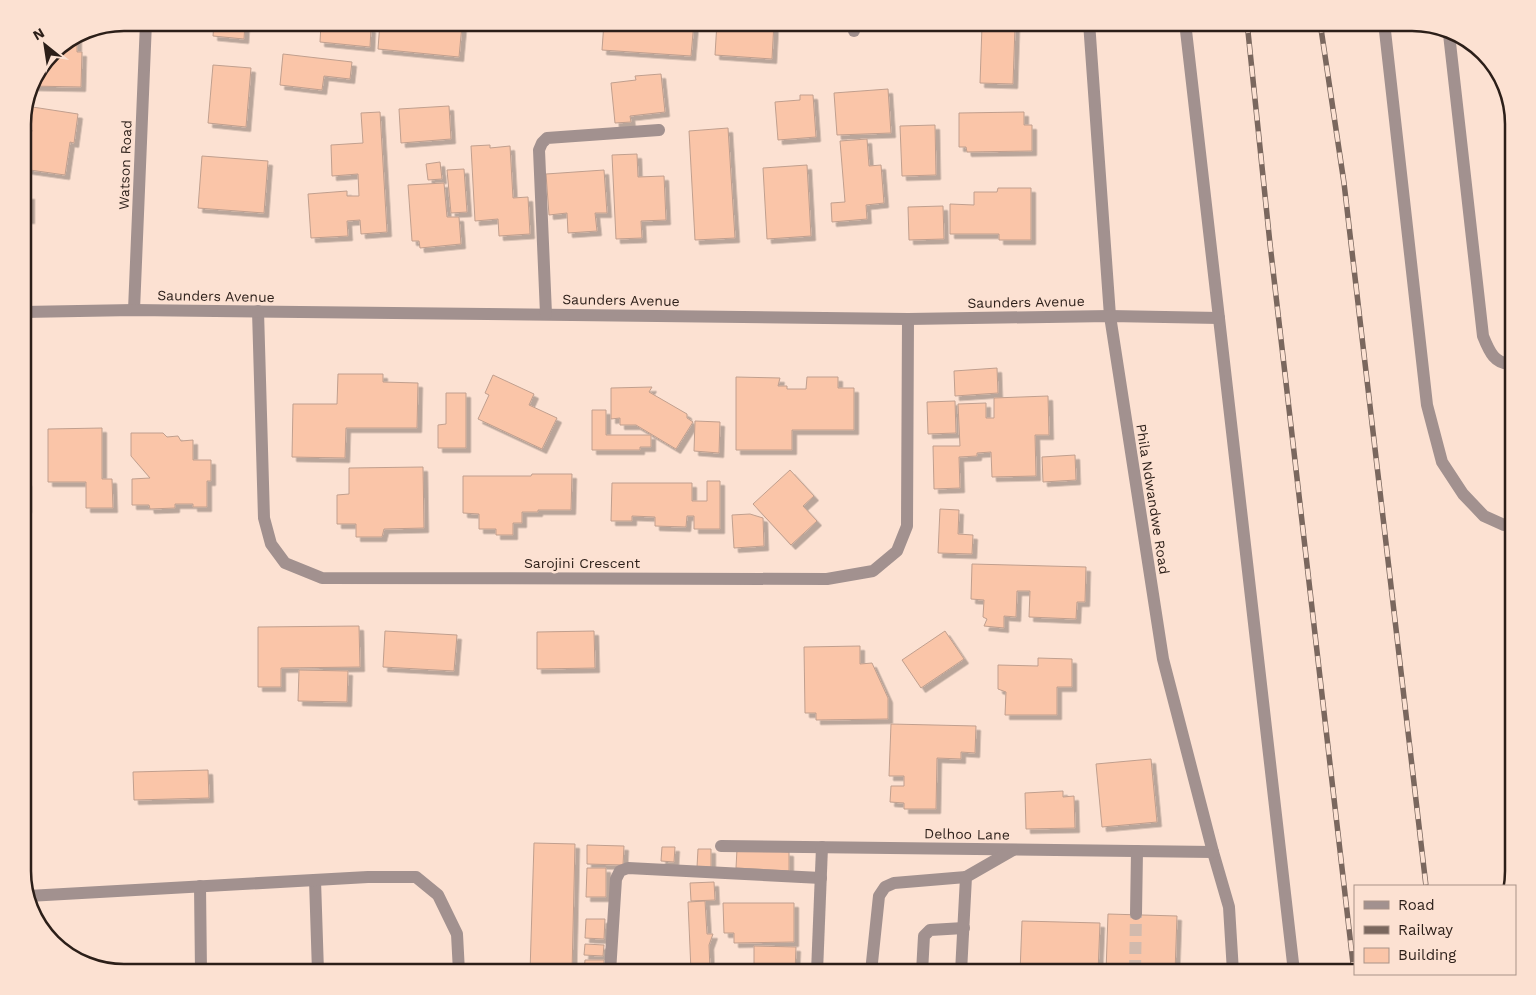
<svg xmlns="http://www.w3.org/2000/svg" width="1536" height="995" viewBox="0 0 1536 995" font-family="'Work Sans',sans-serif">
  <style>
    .building { fill: #fac5a8; stroke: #c09f8e; filter: url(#shadow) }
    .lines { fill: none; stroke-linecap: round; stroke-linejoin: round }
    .minor-tunnel { stroke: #d2baad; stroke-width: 12; stroke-dasharray: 12 6; stroke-linecap: butt }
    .minor { stroke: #a2918f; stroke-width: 12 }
    .rail-casing { stroke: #7a675e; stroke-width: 5.5 }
    .rail { stroke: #fce1d2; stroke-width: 4; stroke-dasharray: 11; stroke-linecap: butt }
    .labels { text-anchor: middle; stroke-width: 5; stroke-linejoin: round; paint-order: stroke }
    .street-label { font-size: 14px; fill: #2c1f19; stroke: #fce1d2 }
    .rim { fill: none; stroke: #2c1f19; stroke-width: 2.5 }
  </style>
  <defs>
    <filter id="shadow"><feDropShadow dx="4.5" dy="4.5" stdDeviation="0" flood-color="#0004"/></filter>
  </defs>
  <rect width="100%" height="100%" fill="#fce1d2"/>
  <g class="building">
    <polygon points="214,22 271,22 271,26 245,24 244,39 213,36"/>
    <polygon points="380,22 441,22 462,25 459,57 378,49"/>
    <polygon points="604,22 694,22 691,56 602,50"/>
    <polygon points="717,22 774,22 772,59 715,55"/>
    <polygon points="321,23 371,28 370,47 320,42"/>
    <polygon points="982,26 1015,27 1013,84 980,83"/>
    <polygon points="77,36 77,52 82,52 81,87 30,86 53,52"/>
    <polygon points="283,54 352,62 350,79 324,76 322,90 280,85"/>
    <polygon points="213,65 251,68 246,127 208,123"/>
    <polygon points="661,74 665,112 630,116 631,122 615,123 611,83 636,80 635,76"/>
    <polygon points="888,89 891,133 837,135 834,93"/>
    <polygon points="800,95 813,95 816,137 778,140 775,102 800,100"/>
    <polygon points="26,106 78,114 74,143 70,142 65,175 23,169 25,151 28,150 32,130 23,129 23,118"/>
    <polygon points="449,106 451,139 401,143 399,109"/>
    <polygon points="380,112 387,232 361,234 360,220 347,221 348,236 311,238 308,194 347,191 347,196 359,196 358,174 332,176 331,145 363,143 361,113"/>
    <polygon points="1024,112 1024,125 1032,125 1032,151 967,152 966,147 959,147 959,113"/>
    <polygon points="935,125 936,175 902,176 900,126"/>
    <polygon points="728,128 735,238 695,240 689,131"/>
    <polygon points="867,139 869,166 881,165 884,203 866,205 867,219 832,222 831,203 845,202 840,141"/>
    <polygon points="490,145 490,148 510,146 513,198 528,197 530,234 499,236 498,219 475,221 471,146"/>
    <polygon points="637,154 638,177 664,176 666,220 641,221 642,238 616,239 612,155"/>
    <polygon points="202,156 268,161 264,213 198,208"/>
    <polygon points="440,162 442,179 428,180 426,164"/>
    <polygon points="807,165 811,236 767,239 763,168"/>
    <polygon points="464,169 467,212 451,213 447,170"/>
    <polygon points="604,170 607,213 595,213 597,231 568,233 567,213 549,215 546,174"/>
    <polygon points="444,183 447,217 459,217 461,244 420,248 419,241 412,241 408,185"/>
    <polygon points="998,188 1031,188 1031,240 999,240 999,234 950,234 950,204 974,205 974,192 997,192"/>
    <rect x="23" y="195" width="7" height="24"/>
    <polygon points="943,206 944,239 909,240 908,207"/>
    <polygon points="997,368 998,393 955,396 954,371"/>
    <polygon points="338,374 383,374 383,382 418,383 417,428 346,428 345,458 292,457 293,404 337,404"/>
    <polygon points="493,375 534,394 529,405 557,418 542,449 478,419 489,395 485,393"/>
    <polygon points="736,377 780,378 778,386 787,386 787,389 806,389 807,377 838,377 838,388 854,388 854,430 792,430 792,450 736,450"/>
    <polygon points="652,387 649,392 687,414 687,418 693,422 676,449 636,425 620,425 620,418 611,419 611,388"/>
    <polygon points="446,393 466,393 466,448 438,448 438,425 446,424"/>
    <polygon points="1048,396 1049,435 1035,435 1036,476 992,477 991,452 977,453 977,456 959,457 960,488 934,489 933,446 960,446 958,404 986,403 986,418 994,418 994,398"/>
    <polygon points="955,401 956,433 928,434 927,402"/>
    <polygon points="592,410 606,410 606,435 651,435 651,447 640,447 640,450 592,450"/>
    <polygon points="695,421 720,422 719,453 694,451"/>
    <polygon points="102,428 102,479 112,479 113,508 86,508 86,482 48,482 48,429"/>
    <polygon points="131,433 163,433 167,437 178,436 181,441 193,440 193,460 211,460 211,481 207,481 207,507 193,507 193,504 175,504 175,508 150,509 149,505 132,505 132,479 150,478 131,456"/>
    <polygon points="1075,455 1076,480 1043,482 1042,457"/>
    <polygon points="423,467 424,528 384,529 382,537 356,537 356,524 337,524 337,495 349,494 349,468"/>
    <polygon points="790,470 814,496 803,506 817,521 791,545 753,504"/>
    <polygon points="532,474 572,474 571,510 538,510 538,512 522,512 522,523 513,523 513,535 496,535 496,529 479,529 479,514 463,513 463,476 531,476"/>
    <polygon points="707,481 720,481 720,529 694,529 694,516 687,516 686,527 655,526 655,517 632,516 632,521 611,521 612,483 692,483 692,501 707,501"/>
    <rect x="23" y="482" width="4" height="26"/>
    <polygon points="940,509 959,510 958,534 973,535 972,554 938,553"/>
    <polygon points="750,514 763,518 764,546 734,548 732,515"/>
    <polygon points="972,564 1086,567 1085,602 1077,602 1076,619 1029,617 1030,591 1017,591 1016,617 1004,616 1004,628 984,626 987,619 983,617 984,600 971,599"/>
    <polygon points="359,626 360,667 281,668 281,687 258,687 258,627"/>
    <polygon points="385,631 457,635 454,671 383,667"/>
    <polygon points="594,631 595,668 537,669 537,632"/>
    <polygon points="945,631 964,659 921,688 902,660"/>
    <polygon points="860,646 860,664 872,663 888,698 888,719 816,720 816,713 805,713 804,647"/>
    <polygon points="1038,658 1072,659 1072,687 1057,687 1057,715 1005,715 1006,692 998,689 998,665 1038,666"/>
    <polygon points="299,670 348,671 347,702 298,701"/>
    <polygon points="891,724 976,726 975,753 961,752 961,759 937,758 936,809 904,809 904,803 890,802 891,786 904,786 904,776 889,776"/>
    <polygon points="1151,759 1157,822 1102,827 1096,764"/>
    <polygon points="208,770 209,798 134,800 133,772"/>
    <polygon points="1063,791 1063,797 1074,796 1075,828 1026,829 1025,793"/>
    <polygon points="534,843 575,844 572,972 530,972"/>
    <polygon points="587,845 624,846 623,865 587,864"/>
    <polygon points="662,847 675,847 674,862 661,861"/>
    <polygon points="698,849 711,849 711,867 697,867"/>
    <polygon points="737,849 789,852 789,871 736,868"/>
    <polygon points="587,868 606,868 606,897 586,897"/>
    <polygon points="714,882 715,900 691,901 690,883"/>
    <polygon points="705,901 707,934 713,934 709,945 710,970 691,971 688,902"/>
    <polygon points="723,903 794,903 794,942 734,943 734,933 724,933"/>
    <polygon points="1108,914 1177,916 1175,972 1106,972"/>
    <polygon points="586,919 605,919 604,939 585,938"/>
    <polygon points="1022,921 1100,923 1098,972 1020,972"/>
    <polygon points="585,944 604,945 603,956 584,955"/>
    <polygon points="754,946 796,947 795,972 741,972 741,967 754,968"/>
    <polygon points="585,960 604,960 604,972 584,971"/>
    <polygon points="726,971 726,972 698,972"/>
  </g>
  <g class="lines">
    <polyline class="minor-tunnel" points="1135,972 1136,914"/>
    <g class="minor">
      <polyline points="854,22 854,31"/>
      <polyline points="1089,22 1110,316 1163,659 1213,852 1229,907 1233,972"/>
      <polyline points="1185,22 1294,972"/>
      <polyline points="1384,22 1427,405 1442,462 1463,494 1484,516 1504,525 1513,527"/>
      <path d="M1449 34 1483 336C1489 351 1495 366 1513 363"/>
      <polyline points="134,310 146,22"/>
      <polyline points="258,311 264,518 271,544 285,563 322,578 827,579 873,571 897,551 907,526 908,319"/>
      <polyline points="23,312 134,310 908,319 1110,316 1219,318"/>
      <polyline points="546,314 539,150 542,143 547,138 659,130"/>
      <polyline points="721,846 1213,852"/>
      <polyline points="315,880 318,972"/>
      <polyline points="200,886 201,972"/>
      <polyline points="28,896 368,877 416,877 438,895 457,934 459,972"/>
      <polyline points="1136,914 1137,851"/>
      <polyline points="610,972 616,879 620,871 628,868 821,878"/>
      <polyline points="817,972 822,847"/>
      <polyline points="871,972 879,896 885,887 894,883 966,877"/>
      <polyline points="922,972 924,936 930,930 964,928"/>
      <polyline points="961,972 966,877 1013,850"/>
    </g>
    <g class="rail-casing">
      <g id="rail">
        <polyline points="1247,22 1270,244 1354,972"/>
        <polyline points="1320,22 1344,183 1426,886"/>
      </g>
    </g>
    <use href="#rail" class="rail"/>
  </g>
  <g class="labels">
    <g class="street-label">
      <text transform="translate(125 165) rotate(-88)" y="5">Watson Road</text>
      <text transform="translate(216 296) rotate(1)" y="5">Saunders Avenue</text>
      <text transform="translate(621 300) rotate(1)" y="5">Saunders Avenue</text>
      <text transform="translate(1026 302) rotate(-1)" y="5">Saunders Avenue</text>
      <text transform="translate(1153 499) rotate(81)" y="5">Phila Ndwandwe Road</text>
      <text x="582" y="568">Sarojini Crescent</text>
      <text transform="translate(967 834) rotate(1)" y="5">Delhoo Lane</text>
    </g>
  </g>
  <path d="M0 0H1536V995H0ZM124 31H1412A93 93 0 0 1 1505 124V871A93 93 0 0 1 1412 964H124A93 93 0 0 1 31 871V124A93 93 0 0 1 124 31Z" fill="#fce1d2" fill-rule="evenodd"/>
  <path class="rim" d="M124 31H1412A93 93 0 0 1 1505 124V871A93 93 0 0 1 1412 964H124A93 93 0 0 1 31 871V124A93 93 0 0 1 124 31Z"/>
  <rect x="1354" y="885" width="162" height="90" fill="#fce1d2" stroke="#a99388"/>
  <rect x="1364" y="901" width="25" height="8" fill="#a2918f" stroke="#a99388"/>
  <text x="1398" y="910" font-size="15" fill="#2c1f19">Road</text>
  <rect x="1364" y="926" width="25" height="8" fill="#7a675e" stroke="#a99388"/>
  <text x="1398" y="935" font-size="15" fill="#2c1f19">Railway</text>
  <rect x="1364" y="948" width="25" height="15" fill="#fac5a8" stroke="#a99388"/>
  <text x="1398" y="960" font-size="15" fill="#2c1f19">Building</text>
  <g transform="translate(45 45) rotate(330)" stroke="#fce1d2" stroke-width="4" paint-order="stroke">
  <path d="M0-4L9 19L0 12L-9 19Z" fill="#2c1f19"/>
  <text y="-8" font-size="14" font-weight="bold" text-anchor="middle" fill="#2c1f19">N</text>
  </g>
</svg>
